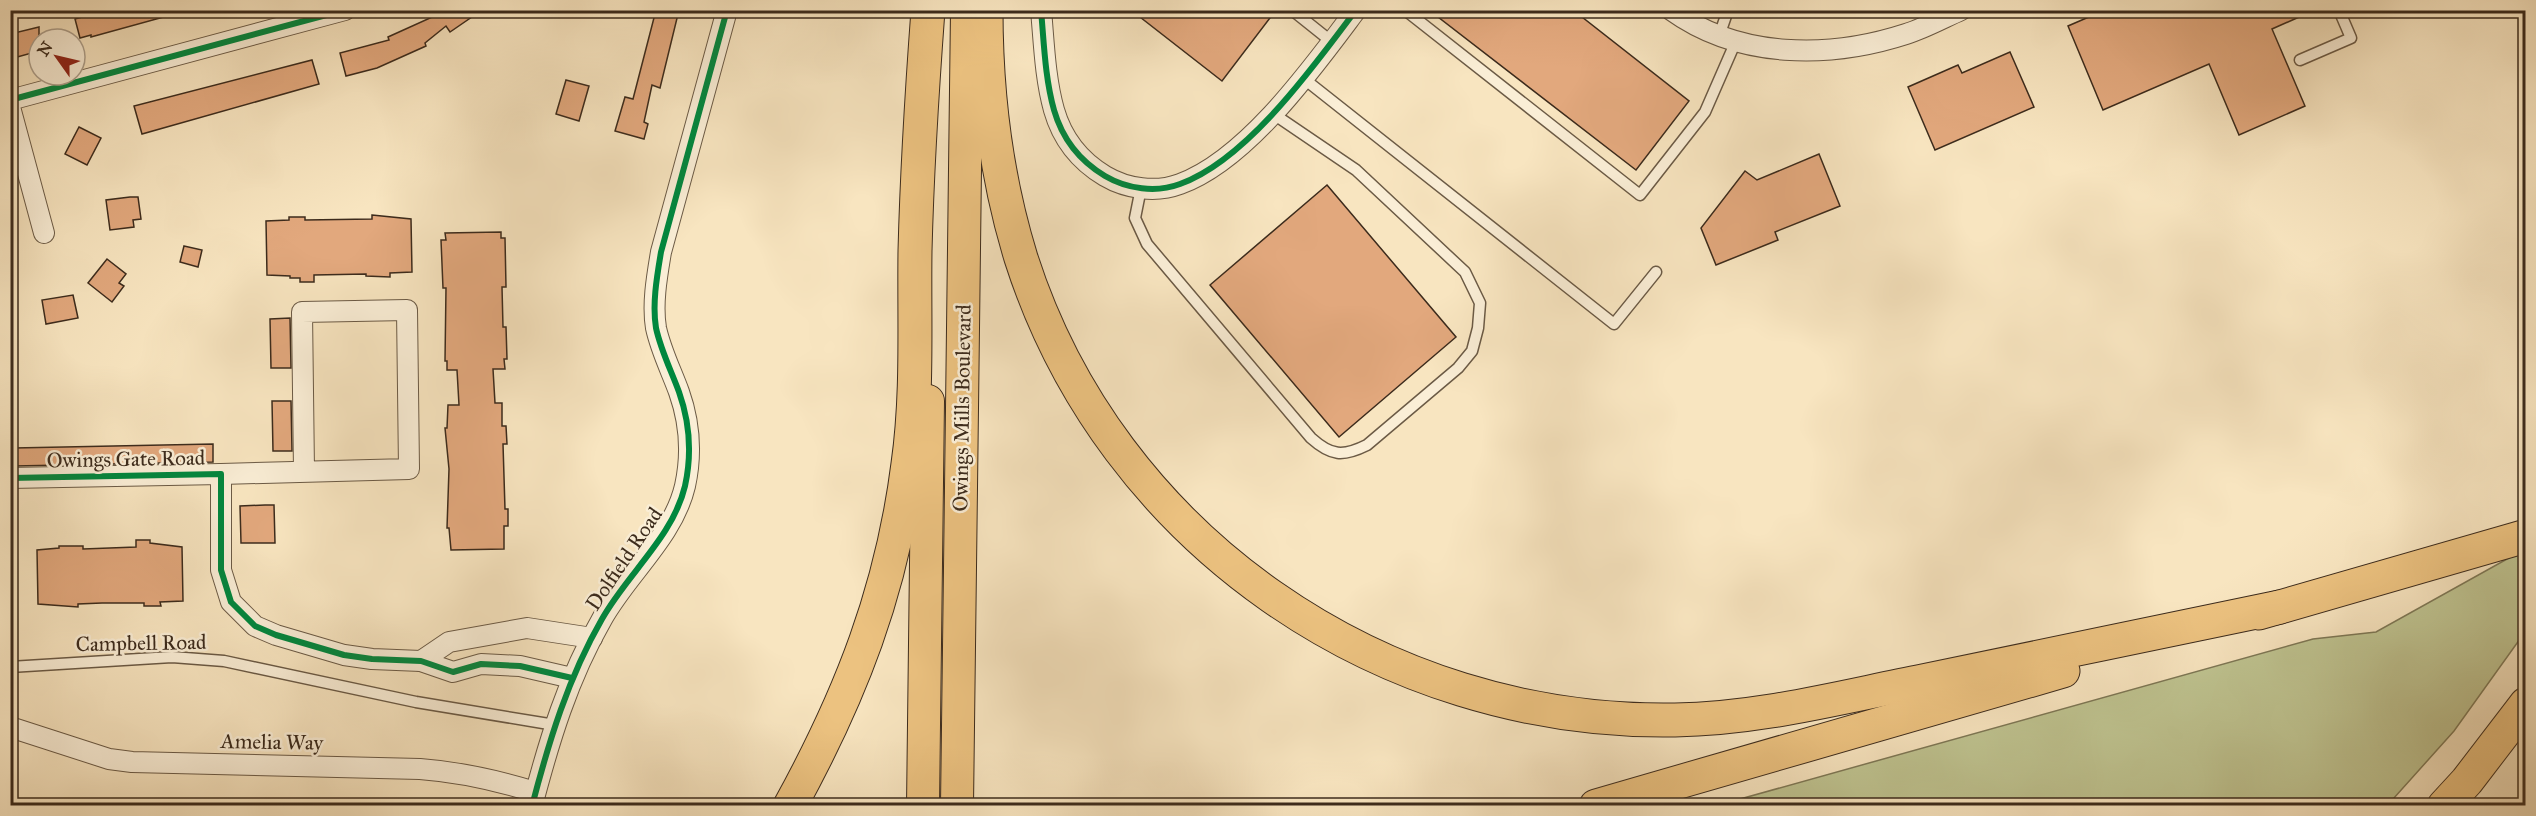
<svg xmlns="http://www.w3.org/2000/svg" width="2536" height="816" viewBox="0 0 2536 816" font-family="'IM FELL Great Primer',serif">
  <style>
    .green { fill: #bfc491; stroke: #7e7856; stroke-width: 1.5 }
    .building { fill: #e2a87d; stroke: #3c2b1c; stroke-width: 1.5 }
    .lines { fill: none; stroke-linecap: round; stroke-linejoin: round }
    .lane-casing { stroke: #6b5a45; stroke-width: 13 }
    .street-casing { stroke: #6b5a45; stroke-width: 22 }
    .primary-casing { stroke: #3c2b1c; stroke-width: 34 }
    .highway-casing { stroke: #3c2b1c; stroke-width: 35 }
    .lane { stroke: #faeed6; stroke-width: 10 }
    .street { stroke: #faeed6; stroke-width: 20 }
    .primary { stroke: #ecc280; stroke-width: 32 }
    .highway { stroke: #ecc280; stroke-width: 33 }
    .cycleway-casing { stroke: #faeed6; stroke-width: 10 }
    .cycleway { stroke: #00873e; stroke-width: 6 }
    .labels { text-anchor: middle; stroke-width: 5; stroke-linejoin: round; paint-order: stroke }
    .street-label { font-size: 21px; fill: #3c2b1c; stroke: #faeed6 }
  </style>
  <rect width="100%" height="100%" fill="#f8e5c0"/>
  <filter id="stains"><feTurbulence type="fractalNoise" baseFrequency=".00333" numOctaves="4"/><feColorMatrix values="0 0 0 0 .2 0 0 0 0 .09 0 0 0 0 .02 0 0 0 .5 -.17"/></filter>
  <radialGradient id="worn" r=".72"><stop offset=".6" stop-color="#630" stop-opacity="0"/><stop offset="1" stop-color="#630" stop-opacity=".3"/></radialGradient>
  <polygon class="green" points="2525,552 2525,632 2454,731 2394,798 2384,805 1715,806 2313,639 2376,632 2516,554"/>
  <g class="building">
    <polygon points="86,10 170,10 171,15 91,37 91,35 80,38 75,19 86,16"/>
    <polygon points="436,10 482,10 450,32 446,26 425,43 426,46 377,68 346,76 340,53 389,40 388,37 439,14"/>
    <polygon points="656,10 679,10 660,88 652,85 644,122 648,124 644,139 615,131 625,97 633,99"/>
    <polygon points="1131,10 1276,10 1222,81"/>
    <polygon points="1429,10 1573,10 1689,101 1636,170"/>
    <polygon points="2105,10 2315,10 2272,29 2305,106 2239,135 2209,64 2103,110 2068,26"/>
    <polygon points="39,27 39,51 10,59 10,34"/>
    <polygon points="2010,52 2034,107 1935,150 1908,87 1958,65 1962,73"/>
    <polygon points="312,60 319,84 142,134 134,106"/>
    <polygon points="566,80 589,86 579,121 556,114"/>
    <polygon points="79,127 101,138 87,165 65,154"/>
    <polygon points="1819,154 1840,206 1775,232 1778,240 1716,265 1701,228 1745,171 1757,180"/>
    <polygon points="1327,185 1456,337 1339,437 1210,285"/>
    <polygon points="130,197 138,197 141,219 133,220 134,227 110,230 106,200"/>
    <polygon points="372,215 411,219 412,272 390,273 390,277 366,276 366,274 314,275 314,282 300,282 300,278 290,278 290,276 267,275 266,221 289,220 289,217 305,217 305,220 372,219"/>
    <polygon points="501,232 501,238 505,238 506,287 502,287 503,327 506,327 507,359 504,359 505,369 493,369 495,403 502,403 502,426 506,426 507,444 503,444 505,509 508,509 508,526 504,526 504,549 451,550 449,528 447,528 449,469 445,428 447,428 448,405 459,405 457,370 447,370 447,361 445,361 446,288 443,288 441,240 446,240 445,233"/>
    <polygon points="184,246 202,250 198,267 180,262"/>
    <polygon points="107,259 126,274 119,283 124,286 112,302 88,283"/>
    <polygon points="73,295 78,318 46,324 42,300"/>
    <polygon points="290,318 291,368 271,368 270,319"/>
    <polygon points="272,401 291,401 292,451 273,451"/>
    <polygon points="213,444 213,462 14,466 14,448"/>
    <polygon points="265,505 274,505 275,543 241,543 240,506"/>
    <polygon points="136,540 150,540 150,543 182,547 183,601 160,602 161,606 144,606 144,603 102,603 78,604 78,607 38,604 37,550 59,548 59,546 83,546 83,549 136,547"/>
  </g>
  <g class="lines">
    <g class="lane-casing">
      <g id="lane">
        <polyline points="1292,10 1332,42"/>
        <polyline points="1405,10 1640,195 1705,112 1736,41"/>
        <polyline points="1719,36 1728,10"/>
        <polyline points="2300,60 2351,38 2339,10"/>
        <polyline points="1303,78 1614,324 1656,272"/>
        <path d="M1141 188 1135 218 1147 244 1311 438C1331 456 1343 457 1367 445L1458 368 1472 351 1478 328 1480 303 1465 272 1356 170 1272 113"/>
        <polyline points="10,667 172,657 224,661 416,702 555,725"/>
      </g>
    </g>
    <g class="street-casing">
      <g id="street">
        <path d="M1041 10C1044 43 1045 78 1054 110 1062 138 1080 161 1105 176 1127 189 1156 193 1180 184 1247 160 1314 66 1356 10"/>
        <path d="M1671 10C1739 59 1829 59 1906 34 1925 28 1943 18 1961 10"/>
        <polyline points="10,100 345,10"/>
        <polyline points="10,107 44,233"/>
        <polyline points="221,474 409,469 407,310 302,312 304,471"/>
        <polyline points="10,478 221,474 221,570 231,602 255,626 276,635 344,655 372,659 421,661 453,672 481,664 520,666 572,678"/>
        <polyline points="421,661 449,642 527,628 592,638"/>
        <path d="M10 727 109 759 132 762 420 769C460 772 496 780 535 792"/>
        <path d="M532 806C549 741 568 678 602 619 627 574 673 537 685 486 692 454 690 423 679 392 671 370 661 351 656 328 652 304 657 276 661 252L727 10"/>
      </g>
    </g>
    <g class="primary-casing">
      <g id="primary">
        <polyline points="923,806 928,401"/>
        <polyline points="957,806 967,10"/>
      </g>
    </g>
    <g class="highway-casing">
      <g id="highway">
        <path d="M986 10C986 95 996 177 1021 258 1111 540 1382 725 1675 720 1759 719 1841 697 1923 681 2042 656 2161 632 2280 607"/>
        <polyline points="2259,613 2526,536"/>
        <path d="M790 806C851 695 892 590 908 464 918 394 914 322 915 251 917 171 922 91 928 10"/>
        <polyline points="1596,806 2063,671"/>
        <polyline points="2444,806 2467,781 2526,704"/>
      </g>
    </g>
    <use href="#lane" class="lane"/>
    <use href="#street" class="street"/>
    <use href="#primary" class="primary"/>
    <use href="#highway" class="highway"/>
    <g class="cycleway-casing">
      <g id="cycleway">
        <path d="M1041 10C1044 43 1045 78 1054 110 1062 138 1080 161 1105 176 1127 189 1156 193 1180 184 1247 160 1314 66 1356 10"/>
        <polyline points="10,100 345,10"/>
        <polyline points="10,478 221,474 221,570 231,602 255,626 276,635 344,655 372,659 421,661 453,672 481,664 520,666 572,678"/>
        <path d="M532 806C549 741 568 678 602 619 627 574 673 537 685 486 692 454 690 423 679 392 671 370 661 351 656 328 652 304 657 276 661 252L727 10"/>
      </g>
    </g>
    <use href="#cycleway" class="cycleway"/>
  </g>
  <g class="labels">
    <g class="street-label">
      <text transform="translate(962 408) rotate(-89)" y="7">Owings Mills Boulevard</text>
      <text transform="translate(126 459) rotate(-1)" y="7">Owings Gate Road</text>
      <text transform="translate(624 559) rotate(-56)" y="7">Dolfield Road</text>
      <text transform="translate(141 643) rotate(-1)" y="7">Campbell Road</text>
      <text transform="translate(272 742) rotate(1)" y="7">Amelia Way</text>
    </g>
  </g>
  <rect width="2536" height="816" fill="none" stroke="#f8e5c0" stroke-width="36"/>
  <rect x="12" y="12" width="2512" height="792" fill="none" stroke="#3c2b1c" stroke-width="3"/>
  <rect x="18" y="18" width="2500" height="780" fill="none" stroke="#3c2b1c" stroke-width="1.5"/>
  <g transform="translate(57 57) rotate(304)"><circle r="28" fill="#faeed6" stroke="#aea08c" stroke-width="1.5"/>
  <path d="M0-4.5L10 22L0 15L-10 22Z" fill="#8f2418"/>
  <text y="-9" font-size="16" font-weight="bold" text-anchor="middle" fill="#3c2b1c">N</text>
  </g>
  <rect width="100%" height="100%" filter="url(#stains)"/>
  <rect width="100%" height="100%" fill="url(#worn)"/>
</svg>
